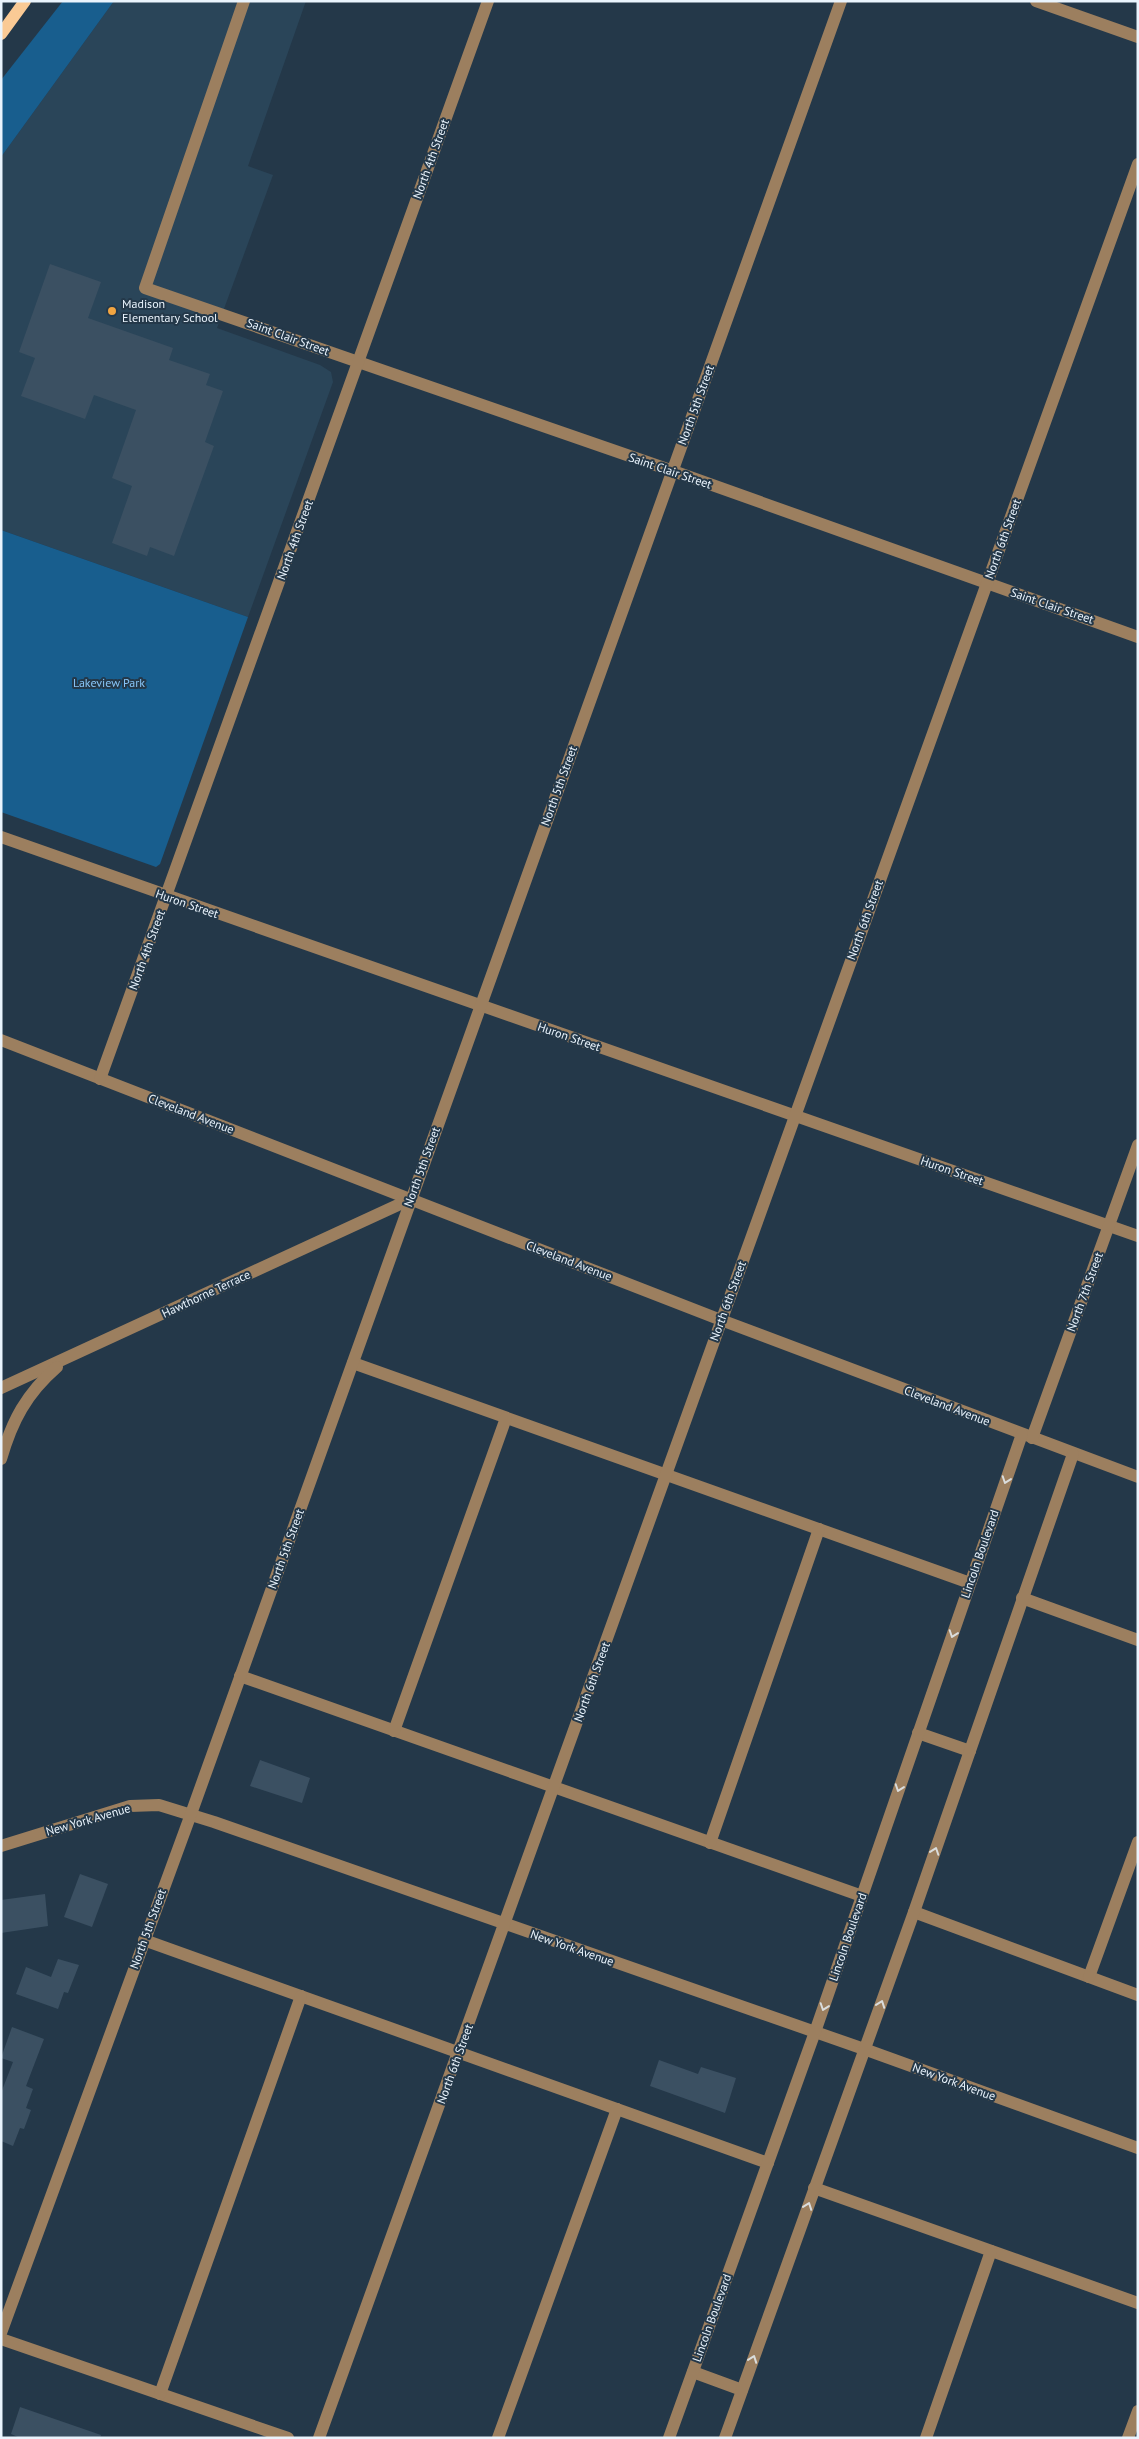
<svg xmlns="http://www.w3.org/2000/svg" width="1139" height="2439" viewBox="0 0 1139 2439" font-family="'PT Sans',sans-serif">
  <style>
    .built { fill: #2a4559 }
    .green { fill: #185e8e }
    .building { fill: #3b5062 }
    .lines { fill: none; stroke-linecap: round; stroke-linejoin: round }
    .minor { stroke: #9c7f5f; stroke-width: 12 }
    .major { stroke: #faca95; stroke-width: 12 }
    .oneway { stroke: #dadddd }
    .poi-dot { fill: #f2a541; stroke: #243849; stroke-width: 2 }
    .labels { text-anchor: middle; stroke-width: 4; stroke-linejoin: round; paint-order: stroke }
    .street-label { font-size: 12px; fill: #eaf4fd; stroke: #243849 }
    .poi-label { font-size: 12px; fill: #eaf4fd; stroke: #243849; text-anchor: start }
    .park-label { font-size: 12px; fill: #88c5f7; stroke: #243849 }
  </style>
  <rect width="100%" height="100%" fill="#243849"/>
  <polygon class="built" points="114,1 306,1 248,166 273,175 217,328 320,365 331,372 333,382 248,617 1,530 1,157"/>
  <g class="green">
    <polygon points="63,1 114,1 1,157 1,80"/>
    <polygon points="1,530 248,617 160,864 156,867 1,812"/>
  </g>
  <g class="building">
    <polygon points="50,264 101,282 88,318 173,348 169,360 210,374 206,385 223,391 205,442 214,446 174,556 150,547 147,556 112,543 132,486 112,478 136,410 94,395 85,419 21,396 35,358 19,352"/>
    <polygon points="260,1760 310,1778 302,1803 250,1786"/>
    <polygon points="80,1874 108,1884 92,1927 64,1917"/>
    <polygon points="45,1894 48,1926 1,1933 1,1900"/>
    <polygon points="58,1959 79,1965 68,1993 64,1992 58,2009 16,1994 26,1967 51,1977"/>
    <polygon points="12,2027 44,2039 26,2086 33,2089 26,2108 31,2110 24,2129 20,2128 13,2146 1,2141 1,2093 13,2062 1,2058"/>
    <polygon points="659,2060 698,2074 701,2067 736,2078 725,2113 650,2086"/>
    <polygon points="20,2407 101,2435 100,2438 20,2438 11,2434"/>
  </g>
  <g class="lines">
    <g class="minor">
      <polyline points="244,1 145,288 673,471 1138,637"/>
      <polyline points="1036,1 1138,37"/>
      <polyline points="1,837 1138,1236"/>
      <polyline points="1,1040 721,1320 1138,1477"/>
      <polyline points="100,1079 488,1"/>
      <polyline points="353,1363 970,1583"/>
      <polyline points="1,1388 411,1199"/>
      <polyline points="1032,1438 1138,1145"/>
      <path d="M1 1459C12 1421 26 1394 57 1367"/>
      <polyline points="1022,1598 1138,1640"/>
      <polyline points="240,1676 862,1896"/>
      <polyline points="394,1731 506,1418"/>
      <polyline points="918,1733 970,1751"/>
      <polyline points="710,1843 819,1529"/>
      <polyline points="1,1846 130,1806 159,1805 214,1822 864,2049 1138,2148"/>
      <polyline points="914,1912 1138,1995"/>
      <polyline points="144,1940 768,2163"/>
      <polyline points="1089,1977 1138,1842"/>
      <polyline points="814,2188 1138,2303"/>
      <polyline points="1,2333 191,1814 841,1"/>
      <polyline points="1,2339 288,2438"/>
      <polyline points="693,2372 742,2390"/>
      <polyline points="160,2394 301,1996"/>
      <path d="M319 2438C594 1681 864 922 1138 164"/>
      <polyline points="498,2438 617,2109"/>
      <polyline points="669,2438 815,2032 1022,1434"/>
      <polyline points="725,2438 914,1912 1073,1454"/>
      <polyline points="926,2438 991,2251"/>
      <polyline points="1128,2438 1138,2411"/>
    </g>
    <polyline class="major" points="1,34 25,1"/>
  </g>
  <defs><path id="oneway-chevron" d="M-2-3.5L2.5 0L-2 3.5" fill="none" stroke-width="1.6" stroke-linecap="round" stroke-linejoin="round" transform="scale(1.25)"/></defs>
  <g class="oneway">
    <use href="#oneway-chevron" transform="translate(1006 1480) rotate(109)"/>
    <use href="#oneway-chevron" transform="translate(953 1634) rotate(109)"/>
    <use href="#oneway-chevron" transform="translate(899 1788) rotate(109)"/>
    <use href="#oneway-chevron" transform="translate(935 1851) rotate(-71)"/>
    <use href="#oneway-chevron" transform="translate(881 2004) rotate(-70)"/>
    <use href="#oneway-chevron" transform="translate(824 2007) rotate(109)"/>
    <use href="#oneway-chevron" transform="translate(808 2206) rotate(-70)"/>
    <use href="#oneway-chevron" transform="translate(753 2359) rotate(-70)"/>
  </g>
  <circle class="poi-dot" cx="112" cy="311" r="5"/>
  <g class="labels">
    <g class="street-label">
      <text transform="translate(431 159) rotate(-70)" y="4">North 4th Street</text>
      <text transform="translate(288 337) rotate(20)" y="4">Saint Clair Street</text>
      <text transform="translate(696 405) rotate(-70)" y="4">North 5th Street</text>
      <text transform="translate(670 471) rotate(19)" y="4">Saint Clair Street</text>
      <text transform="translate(1003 539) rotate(-70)" y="4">North 6th Street</text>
      <text transform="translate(295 540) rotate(-70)" y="4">North 4th Street</text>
      <text transform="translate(1052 606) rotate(19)" y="4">Saint Clair Street</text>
      <text transform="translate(559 786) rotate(-70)" y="4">North 5th Street</text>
      <text transform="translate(187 904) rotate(19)" y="4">Huron Street</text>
      <text transform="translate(865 920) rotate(-70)" y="4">North 6th Street</text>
      <text transform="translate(147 950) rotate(-70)" y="4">North 4th Street</text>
      <text transform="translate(569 1037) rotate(19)" y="4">Huron Street</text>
      <text transform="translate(191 1114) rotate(21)" y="4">Cleveland Avenue</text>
      <text transform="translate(422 1167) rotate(-70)" y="4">North 5th Street</text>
      <text transform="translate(952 1171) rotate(19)" y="4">Huron Street</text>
      <text transform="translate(569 1261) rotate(21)" y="4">Cleveland Avenue</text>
      <text transform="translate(1085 1292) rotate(-70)" y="4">North 7th Street</text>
      <text transform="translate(206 1294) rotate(-25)" y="4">Hawthorne Terrace</text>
      <text transform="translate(728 1301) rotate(-70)" y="4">North 6th Street</text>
      <text transform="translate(947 1406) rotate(21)" y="4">Cleveland Avenue</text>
      <text transform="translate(286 1549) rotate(-70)" y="4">North 5th Street</text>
      <text transform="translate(980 1554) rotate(-71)" y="4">Lincoln Boulevard</text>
      <text transform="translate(592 1682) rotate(-70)" y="4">North 6th Street</text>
      <text transform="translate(88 1820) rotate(-16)" y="4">New York Avenue</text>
      <text transform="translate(148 1929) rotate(-70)" y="4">North 5th Street</text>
      <text transform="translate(848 1937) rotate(-71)" y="4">Lincoln Boulevard</text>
      <text transform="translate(572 1948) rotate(19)" y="4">New York Avenue</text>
      <text transform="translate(455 2064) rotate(-70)" y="4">North 6th Street</text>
      <text transform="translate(954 2082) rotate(20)" y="4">New York Avenue</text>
      <text transform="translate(712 2318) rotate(-70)" y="4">Lincoln Boulevard</text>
    </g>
    <g class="poi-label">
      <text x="122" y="308">Madison<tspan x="122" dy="14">Elementary School</tspan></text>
    </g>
    <g class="park-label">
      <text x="109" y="687">Lakeview Park</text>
    </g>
  </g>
  <rect width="1139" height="2439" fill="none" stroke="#eaf4fd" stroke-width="5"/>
</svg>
